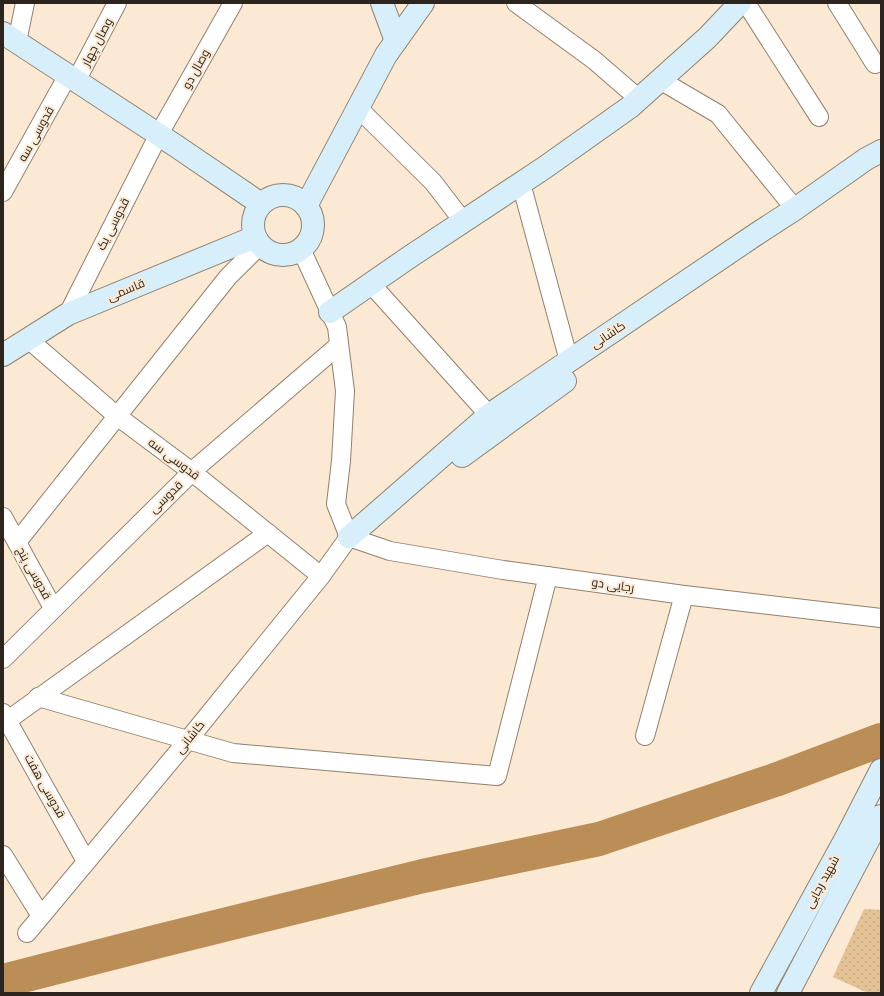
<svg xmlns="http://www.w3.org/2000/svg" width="884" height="996" viewBox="0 0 884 996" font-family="'Space Grotesk',Cairo,sans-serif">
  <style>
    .grass { fill: url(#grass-dots) }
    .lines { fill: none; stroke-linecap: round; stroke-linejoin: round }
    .river { stroke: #ba8e56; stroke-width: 34 }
    .street-casing { stroke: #91816e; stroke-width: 20 }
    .secondary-casing { stroke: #91816e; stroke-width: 24 }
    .street { stroke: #fff; stroke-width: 18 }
    .secondary { stroke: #d6effb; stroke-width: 22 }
    .labels { text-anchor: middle; stroke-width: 4; stroke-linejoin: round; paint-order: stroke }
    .street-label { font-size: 12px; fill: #2b251d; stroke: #fbe9d4 }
  </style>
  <defs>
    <pattern id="grass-dots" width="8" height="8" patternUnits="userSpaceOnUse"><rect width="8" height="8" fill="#e5c196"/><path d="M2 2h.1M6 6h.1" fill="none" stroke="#c5a681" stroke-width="1.8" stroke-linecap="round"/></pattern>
  </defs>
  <rect width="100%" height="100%" fill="#fbe9d4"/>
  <polygon class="grass" points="864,909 881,910 881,993 868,993 833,977"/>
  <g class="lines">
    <polyline class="river" points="3,981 159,941 423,876 599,839 775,780 881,740"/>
    <g class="street-casing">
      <g id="street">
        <polyline points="516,3 594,60 639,99"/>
        <polyline points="746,3 819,117"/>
        <polyline points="837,3 875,64"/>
        <polyline points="17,42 25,3"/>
        <polyline points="660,80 718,114 795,209"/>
        <polyline points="76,81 117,3"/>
        <polyline points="358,108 433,182 463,221"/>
        <polyline points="521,183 569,361"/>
        <polyline points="3,192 68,75"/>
        <polyline points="301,249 337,327 345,391 341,461 336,504 349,537"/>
        <polyline points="371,284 489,415"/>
        <polyline points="68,314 159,134 233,3"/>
        <polyline points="28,339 117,416 192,472 321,576"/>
        <polyline points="3,517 53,608"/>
        <polyline points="349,537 390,551 503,570 684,595 881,618"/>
        <polyline points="17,542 228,277 260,245"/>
        <polyline points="3,659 197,467 339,345"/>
        <polyline points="38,697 233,753 497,776 548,576"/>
        <polyline points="3,713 86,861"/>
        <polyline points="8,720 268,533"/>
        <polyline points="645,736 684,595"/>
        <polyline points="3,855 41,916"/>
        <polyline points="27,933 188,740 321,576 349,537"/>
      </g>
    </g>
    <g class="secondary-casing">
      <g id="secondary">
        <polyline points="382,3 396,41"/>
        <polyline points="3,33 176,146 261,204"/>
        <circle cx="283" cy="225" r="30"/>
        <polyline points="306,206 386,55 423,3"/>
        <polyline points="330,312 411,256 544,168 630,107 708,37 740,3"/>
        <polyline points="3,355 68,314 255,237"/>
        <polyline points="462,456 565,381"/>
        <polyline points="349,537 489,415 755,235 795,209 866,159 881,151"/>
        <polyline points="761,993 846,838 881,770"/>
        <polyline points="788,993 881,816"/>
      </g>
    </g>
    <use href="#street" class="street"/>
    <use href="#secondary" class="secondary"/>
  </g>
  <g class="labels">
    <g class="street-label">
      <text transform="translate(97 42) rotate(-62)" y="4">وصال چهار</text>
      <text transform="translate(196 69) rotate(-61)" y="4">وصال دو</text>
      <text transform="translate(36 134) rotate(-61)" y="4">قدوسی سه</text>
      <text transform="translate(113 224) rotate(-63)" y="4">قدوسی یک</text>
      <text transform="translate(126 290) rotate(-23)" y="4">قاسمی</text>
      <text transform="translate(608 335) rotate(-34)" y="4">کاشانی</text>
      <text transform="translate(174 459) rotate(37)" y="4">قدوسی سه</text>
      <text transform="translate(166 497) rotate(-44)" y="4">قدوسی</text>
      <text transform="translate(34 573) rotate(61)" y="4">قدوسی پنج</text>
      <text transform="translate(613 585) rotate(8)" y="4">رجایی دو</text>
      <text transform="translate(190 737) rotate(-51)" y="4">کاشانی</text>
      <text transform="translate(45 786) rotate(61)" y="4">قدوسی هفت</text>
      <text transform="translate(822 882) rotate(-61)" y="4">شهید رجایی</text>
    </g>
  </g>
  <rect width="884" height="996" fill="none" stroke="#2b251d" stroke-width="8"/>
</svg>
